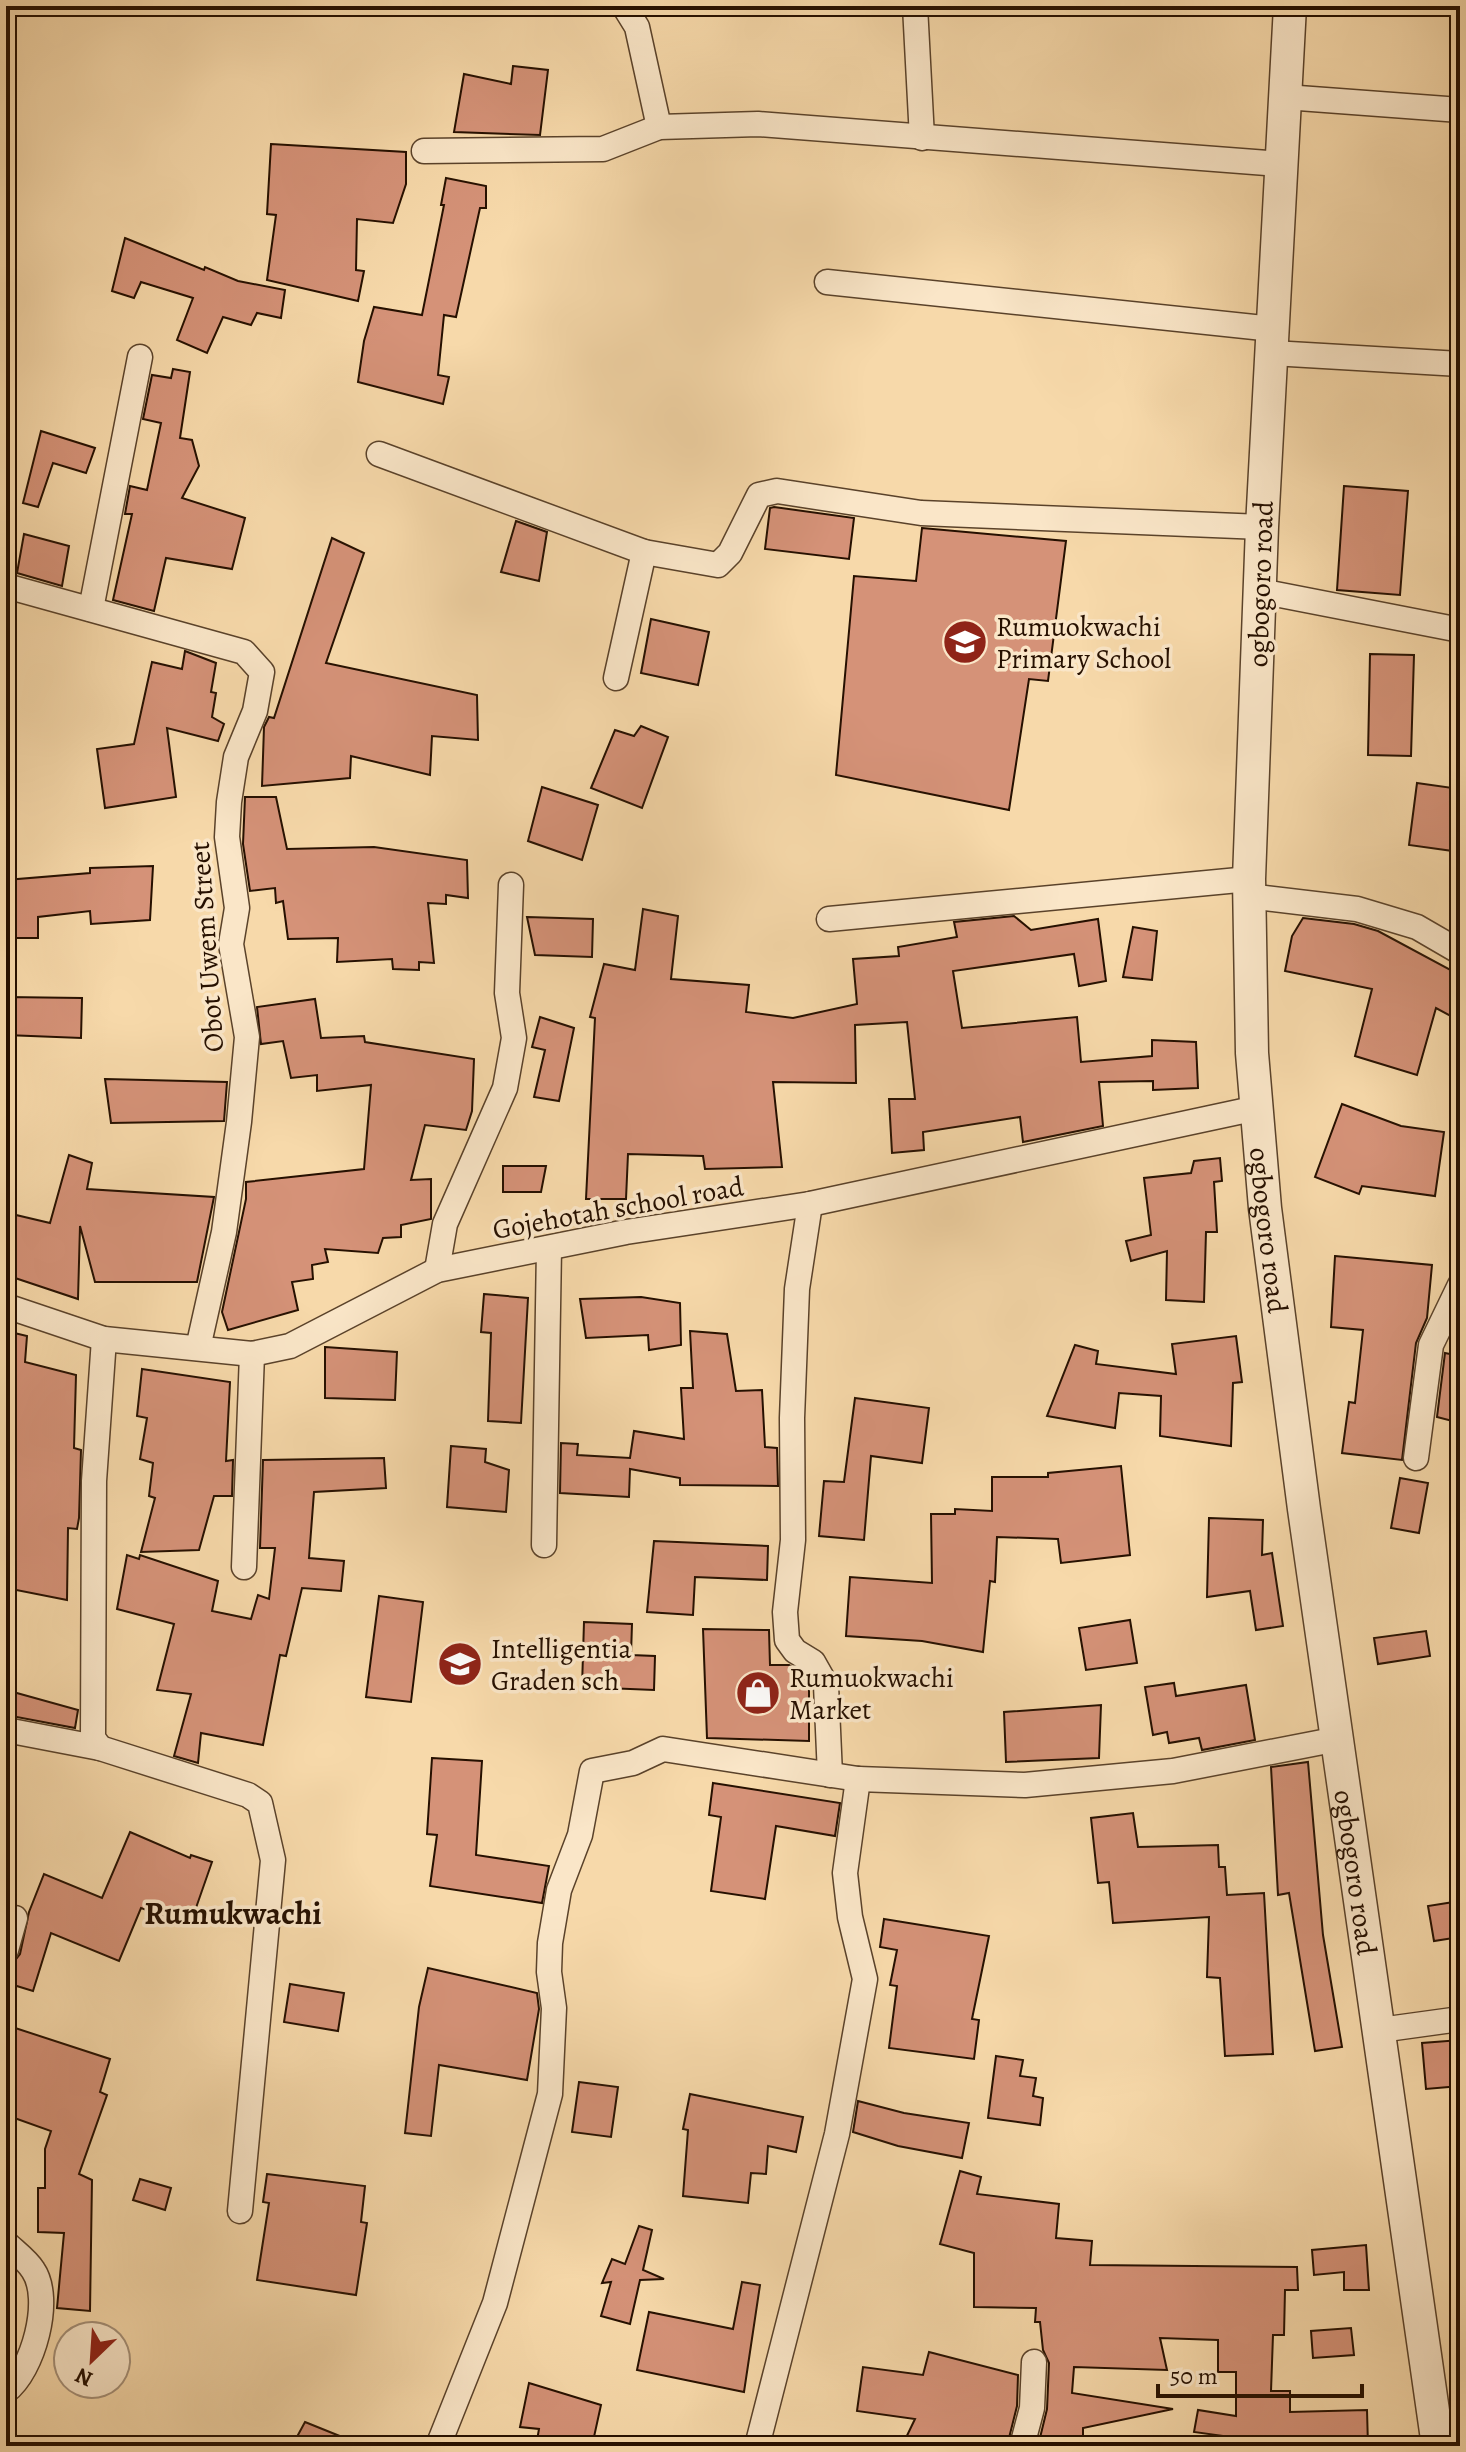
<svg xmlns="http://www.w3.org/2000/svg" width="1466" height="2452" viewBox="0 0 1466 2452" font-family="Alegreya,serif">
  <style>
    .building { fill: #d59278; stroke: #261000; stroke-width: 2 }
    .lines { fill: none; stroke-linecap: round; stroke-linejoin: round }
    .minor-casing { stroke: #5a422a; stroke-width: 27 }
    .tertiary-casing { stroke: #5a422a; stroke-width: 35 }
    .minor { stroke: #fae6c8; stroke-width: 24 }
    .tertiary { stroke: #fae6c8; stroke-width: 32 }
    .labels { text-anchor: middle; stroke-width: 7; stroke-linejoin: round; paint-order: stroke }
    .street-label { font-size: 28px; fill: #261000; stroke: #fae6c8 }
    .poi-label { font-size: 28px; fill: #261000; stroke: #fae6c8; text-anchor: start }
    .quarter-label { font-size: 32px; font-weight: bold; fill: #261000; stroke: #fae6c8 }
  </style>
  <rect width="100%" height="100%" fill="#f7d9aa"/>
  <filter id="stains"><feTurbulence type="fractalNoise" baseFrequency=".0025" numOctaves="4"/><feColorMatrix values="0 0 0 0 .2 0 0 0 0 .09 0 0 0 0 .02 0 0 0 .5 -.17"/></filter>
  <radialGradient id="worn" r=".72"><stop offset=".6" stop-color="#630" stop-opacity="0"/><stop offset="1" stop-color="#630" stop-opacity=".3"/></radialGradient>
  <g class="building">
    <polygon points="513,66 548,70 540,135 454,132 464,74 511,84"/>
    <polygon points="271,144 406,152 406,184 393,223 357,219 356,270 364,271 358,301 267,280 276,215 267,214"/>
    <polygon points="446,178 486,186 486,208 480,208 456,317 444,315 438,375 449,377 443,404 358,382 364,341 374,307 422,315 444,205 441,205"/>
    <polygon points="125,238 204,270 205,267 238,281 285,290 281,318 257,313 251,325 223,317 207,353 177,340 193,298 141,282 134,298 112,291"/>
    <polygon points="173,369 190,372 180,438 192,440 199,466 182,498 245,518 232,569 166,558 154,611 113,600 132,514 125,514 130,486 147,490 161,423 143,419 152,375 171,378"/>
    <polygon points="41,431 95,448 86,473 53,463 38,507 23,503"/>
    <polygon points="1344,486 1408,491 1400,595 1337,590"/>
    <polygon points="774,507 854,518 849,559 765,549 770,508"/>
    <polygon points="516,521 547,532 539,581 501,572"/>
    <polygon points="922,528 1066,541 1048,681 1029,679 1009,810 836,775 854,576 916,581"/>
    <polygon points="24,534 69,546 62,586 17,573"/>
    <polygon points="332,538 364,553 326,663 477,695 478,740 432,736 430,775 351,756 350,778 262,786 264,727 269,717 274,718"/>
    <polygon points="651,619 709,632 698,685 641,673"/>
    <polygon points="185,651 216,663 211,692 216,693 212,717 224,724 218,741 167,728 176,797 105,808 97,749 134,744 152,662 182,669"/>
    <polygon points="1370,654 1414,655 1411,756 1368,755"/>
    <polygon points="641,726 668,737 642,808 591,788 615,730 634,736"/>
    <polygon points="1417,783 1460,789 1460,852 1409,845"/>
    <polygon points="542,787 598,805 582,860 528,841"/>
    <polygon points="245,797 276,797 287,849 374,847 467,860 468,898 446,895 446,904 428,903 434,963 419,962 419,970 393,969 392,959 337,962 338,938 288,939 283,901 276,903 275,888 250,891 243,844"/>
    <polygon points="153,866 150,920 91,924 90,911 38,917 38,938 6,938 6,880 90,873 90,868"/>
    <polygon points="643,909 678,916 671,979 749,985 746,1012 793,1018 857,1004 853,959 899,956 898,947 957,937 954,922 1014,916 1031,930 1098,919 1106,981 1079,986 1074,954 953,971 962,1028 1077,1017 1081,1062 1152,1056 1152,1040 1196,1042 1198,1088 1153,1090 1153,1081 1099,1082 1103,1126 1023,1142 1020,1117 923,1132 924,1150 892,1153 889,1099 915,1099 907,1022 855,1025 856,1083 773,1082 782,1167 705,1169 703,1156 628,1154 626,1199 586,1199 595,1018 590,1017 604,964 635,970"/>
    <polygon points="527,917 593,919 592,957 535,955"/>
    <polygon points="1303,918 1354,924 1378,931 1460,975 1460,1021 1436,1008 1417,1075 1355,1056 1372,989 1285,971 1292,936"/>
    <polygon points="1133,927 1157,931 1152,980 1123,977"/>
    <polygon points="6,997 82,998 81,1038 6,1035"/>
    <polygon points="315,999 321,1038 364,1036 365,1042 474,1059 472,1111 466,1130 425,1125 411,1180 431,1179 431,1219 401,1225 401,1237 383,1238 378,1253 325,1249 328,1262 312,1265 313,1279 292,1282 298,1310 228,1330 222,1312 246,1199 246,1182 364,1169 371,1085 317,1091 317,1075 291,1078 283,1041 261,1044 257,1007"/>
    <polygon points="540,1017 574,1028 559,1101 534,1097 545,1050 532,1047"/>
    <polygon points="105,1079 227,1082 224,1121 111,1123"/>
    <polygon points="1342,1104 1401,1126 1444,1132 1435,1196 1362,1186 1359,1194 1315,1177"/>
    <polygon points="69,1155 92,1163 87,1189 214,1197 197,1282 95,1282 80,1226 78,1299 6,1275 6,1251 16,1215 50,1223"/>
    <polygon points="1220,1158 1222,1181 1214,1182 1217,1232 1206,1232 1204,1302 1166,1300 1167,1251 1131,1261 1126,1241 1151,1235 1144,1178 1191,1173 1194,1161"/>
    <polygon points="503,1166 546,1166 541,1192 503,1192"/>
    <polygon points="1335,1256 1432,1265 1427,1318 1416,1343 1402,1460 1342,1453 1349,1402 1355,1403 1363,1330 1331,1327"/>
    <polygon points="484,1294 528,1298 521,1423 488,1421 491,1333 481,1332"/>
    <polygon points="641,1297 680,1303 681,1345 649,1350 648,1335 586,1338 580,1299"/>
    <polygon points="6,1331 27,1336 25,1362 76,1375 74,1448 81,1450 79,1518 77,1529 68,1528 67,1600 6,1588"/>
    <polygon points="690,1331 727,1334 736,1391 762,1390 765,1447 777,1448 778,1486 680,1485 680,1478 630,1469 629,1497 560,1493 561,1443 578,1444 577,1455 630,1458 634,1431 684,1439 681,1388 693,1388"/>
    <polygon points="1236,1336 1242,1382 1233,1383 1231,1446 1160,1436 1161,1396 1119,1393 1115,1428 1047,1416 1075,1345 1098,1351 1096,1364 1176,1374 1172,1344"/>
    <polygon points="325,1347 397,1352 395,1400 325,1398"/>
    <polygon points="1445,1353 1460,1356 1460,1423 1437,1417"/>
    <polygon points="142,1369 230,1382 226,1461 233,1460 232,1496 214,1496 199,1550 141,1552 155,1498 149,1496 153,1463 140,1459 147,1418 137,1416"/>
    <polygon points="855,1398 929,1408 922,1463 871,1456 864,1540 819,1536 824,1481 844,1482"/>
    <polygon points="451,1446 486,1449 485,1462 509,1470 506,1512 447,1507"/>
    <polygon points="384,1458 386,1488 314,1492 309,1558 344,1561 341,1591 302,1588 286,1656 280,1655 263,1745 201,1733 198,1763 174,1756 191,1694 157,1690 174,1624 117,1609 127,1555 139,1559 140,1555 218,1581 212,1611 251,1619 258,1595 269,1599 275,1548 260,1548 263,1460"/>
    <polygon points="1121,1466 1130,1555 1061,1563 1058,1539 997,1537 995,1582 990,1581 983,1652 922,1641 846,1636 850,1577 932,1583 931,1514 955,1514 955,1509 992,1511 992,1477 1048,1477 1048,1473"/>
    <polygon points="1400,1478 1428,1483 1419,1533 1391,1528"/>
    <polygon points="1209,1518 1263,1520 1262,1555 1272,1553 1283,1626 1256,1630 1250,1591 1207,1597"/>
    <polygon points="654,1541 768,1546 767,1580 695,1577 693,1615 647,1612"/>
    <polygon points="379,1596 423,1602 411,1702 366,1697"/>
    <polygon points="1130,1620 1137,1663 1086,1670 1079,1628"/>
    <polygon points="584,1622 632,1624 631,1655 655,1656 654,1690 582,1687"/>
    <polygon points="703,1629 769,1630 770,1665 789,1665 802,1673 809,1685 809,1741 707,1738"/>
    <polygon points="1426,1631 1430,1656 1378,1664 1374,1638"/>
    <polygon points="1174,1683 1176,1696 1246,1685 1255,1740 1202,1750 1199,1738 1169,1743 1167,1732 1153,1735 1145,1687"/>
    <polygon points="6,1690 78,1710 75,1728 6,1715"/>
    <polygon points="1101,1705 1099,1758 1006,1762 1004,1712"/>
    <polygon points="432,1758 482,1761 476,1855 549,1866 542,1903 430,1886 437,1835 427,1834"/>
    <polygon points="1308,1762 1323,1935 1342,2047 1315,2051 1289,1893 1278,1895 1271,1767"/>
    <polygon points="713,1783 840,1803 835,1836 776,1826 765,1899 711,1891 721,1817 709,1815"/>
    <polygon points="1133,1813 1138,1847 1218,1845 1219,1867 1225,1867 1227,1895 1264,1893 1273,2054 1225,2056 1220,1978 1207,1977 1209,1917 1113,1923 1109,1882 1098,1883 1091,1818"/>
    <polygon points="130,1832 190,1858 191,1855 212,1862 190,1925 141,1908 119,1961 51,1933 33,1991 7,1983 13,1963 20,1954 29,1912 44,1874 102,1898"/>
    <polygon points="1460,1901 1460,1937 1434,1941 1428,1906"/>
    <polygon points="884,1919 989,1936 972,2019 979,2020 974,2059 889,2048 897,1986 890,1985 897,1950 880,1947"/>
    <polygon points="428,1968 537,1993 539,2009 527,2080 439,2065 431,2136 405,2133 419,2007"/>
    <polygon points="290,1984 344,1993 338,2031 284,2022"/>
    <polygon points="6,2025 110,2059 100,2092 107,2095 79,2174 92,2180 90,2311 57,2308 64,2233 38,2232 38,2188 45,2188 45,2149 51,2131 6,2115"/>
    <polygon points="1460,2040 1460,2086 1426,2089 1422,2043"/>
    <polygon points="996,2056 1023,2060 1020,2076 1036,2078 1033,2096 1043,2098 1040,2125 988,2118"/>
    <polygon points="579,2082 618,2087 611,2137 572,2132"/>
    <polygon points="690,2094 803,2117 796,2152 768,2146 766,2174 751,2173 748,2203 683,2196 688,2130 683,2129"/>
    <polygon points="858,2101 904,2113 969,2123 962,2158 898,2146 853,2132"/>
    <polygon points="960,2171 981,2177 977,2194 1059,2204 1056,2238 1092,2241 1090,2265 1297,2267 1298,2290 1285,2290 1284,2335 1273,2335 1271,2391 1290,2391 1290,2412 1367,2410 1368,2446 1296,2446 1194,2432 1198,2410 1236,2416 1236,2372 1218,2372 1218,2340 1160,2338 1167,2370 1074,2367 1072,2393 1173,2409 1083,2428 1083,2446 1038,2446 1047,2409 1049,2363 1043,2350 1040,2322 1035,2322 1036,2308 974,2307 974,2253 940,2244"/>
    <polygon points="267,2174 365,2186 361,2222 367,2223 356,2295 257,2280 269,2203 263,2202"/>
    <polygon points="140,2179 171,2188 165,2210 133,2200"/>
    <polygon points="639,2226 652,2230 643,2270 664,2279 640,2280 630,2324 601,2316 611,2282 602,2283 612,2259 625,2264"/>
    <polygon points="1366,2245 1369,2290 1344,2290 1344,2272 1314,2275 1312,2250"/>
    <polygon points="742,2282 760,2285 744,2392 637,2370 649,2312 733,2329"/>
    <polygon points="1351,2328 1354,2355 1313,2358 1311,2331"/>
    <polygon points="929,2352 1018,2375 1017,2406 1007,2446 902,2446 915,2419 857,2411 863,2367 923,2375"/>
    <polygon points="529,2383 601,2405 592,2446 536,2446 539,2429 520,2427"/>
    <polygon points="305,2422 362,2445 362,2446 292,2446"/>
  </g>
  <g class="lines">
    <g class="minor-casing">
      <g id="minor">
        <polyline points="624,6 637,27 659,127"/>
        <polyline points="915,6 922,138"/>
        <polyline points="1285,97 1460,110"/>
        <polyline points="424,151 603,149 659,127 758,124 1280,164"/>
        <polyline points="827,282 1273,329"/>
        <polyline points="1272,353 1460,364"/>
        <polyline points="379,454 644,552 718,565 730,553 759,495 777,491 921,513 1262,527"/>
        <polyline points="6,586 244,652 262,672 255,711 236,757 229,802 227,837 237,908 231,944 247,1037 239,1122 224,1232 198,1348"/>
        <polyline points="1260,591 1460,630"/>
        <polyline points="91,609 140,357"/>
        <polyline points="616,678 644,552"/>
        <polyline points="1248,896 1357,909 1417,927 1460,952"/>
        <polyline points="829,919 1249,879"/>
        <polyline points="810,1204 797,1289 792,1418 793,1540 785,1612 787,1640 795,1651 813,1662 826,1685 830,1775"/>
        <polyline points="437,1270 445,1224 505,1088 514,1038 507,993 511,885"/>
        <polyline points="6,1306 104,1339 252,1354 290,1346 437,1270 626,1232 810,1204 1257,1108"/>
        <polyline points="1416,1458 1431,1345 1460,1285"/>
        <polyline points="544,1545 549,1248"/>
        <polyline points="244,1567 252,1354"/>
        <polyline points="6,1730 100,1748 248,1795 260,1803 273,1860 240,2211"/>
        <polyline points="100,1748 93,1738 94,1481 104,1339"/>
        <polyline points="6,1950 15,1918"/>
        <polyline points="1380,2030 1460,2019"/>
        <path d="M6 2243C14 2251 27 2260 33 2270 53 2299 33 2371 6 2391"/>
        <polyline points="438,2446 495,2303 550,2094 554,2008 549,1972 550,1943 559,1890 580,1835 592,1771 633,1763 663,1749 858,1779 1025,1785 1173,1771 1338,1739"/>
        <polyline points="757,2446 837,2134 865,1979 850,1917 845,1873 858,1779"/>
        <polyline points="1022,2446 1032,2408 1034,2362"/>
      </g>
    </g>
    <g class="tertiary-casing">
      <g id="tertiary">
        <path id="s1" d="M1290 6 1262 527 1249 879 1252 1053 1265 1208 1304 1509 1438 2446"/>
      </g>
    </g>
    <use href="#minor" class="minor"/>
    <use href="#tertiary" class="tertiary"/>
  </g>
  <defs>
    <g id="school-disc" transform="scale(2.3)"><circle r="9.5" fill="#8f2418" stroke="#fae6c8"/><path d="M0-5L7-2L0 1L-7-2ZM-4 1L0 2.5L4 1V4Q0 6-4 4Z" fill="#fff"/></g>
    <g id="shop-disc" transform="scale(2.3)"><circle r="9.5" fill="#8f2418" stroke="#fae6c8"/><path d="M-5-2.5h2.3a2.7 3.5 0 0 1 5.4 0H5L5.5 6h-11ZM-1.5-2.5h3a1.5 2.3 0 0 0-3 0Z" fill="#fff"/></g>
  </defs>
  <g fill-rule="evenodd">
    <use href="#school-disc" x="965" y="642"/>
    <use href="#school-disc" x="460" y="1664"/>
    <use href="#shop-disc" x="758" y="1693"/>
  </g>
  <g class="labels">
    <g class="street-label">
      <text transform="translate(1260 584) rotate(-88)" y="10">ogbogoro road</text>
      <text transform="translate(206 947) rotate(-94)" y="10">Obot Uwem Street</text>
      <text transform="translate(618 1207) rotate(-10)" y="10">Gojehotah school road</text>
      <text dy="10" stroke="none"><textPath href="#s1" startOffset="1226">ogbogoro road</textPath></text>
      <text dy="10" stroke="none"><textPath href="#s1" startOffset="1874">ogbogoro road</textPath></text>
    </g>
    <g class="poi-label">
      <text x="996" y="636">Rumuokwachi<tspan x="996" dy="32">Primary School</tspan></text>
      <text x="491" y="1658">Intelligentia<tspan x="491" dy="32">Graden sch</tspan></text>
      <text x="789" y="1687">Rumuokwachi<tspan x="789" dy="32">Market</tspan></text>
    </g>
    <g class="quarter-label">
      <text x="233" y="1924">Rumukwachi</text>
    </g>
  </g>
  <rect width="1466" height="2452" fill="none" stroke="#f7d9aa" stroke-width="32"/>
  <rect x="8" y="8" width="1450" height="2436" fill="none" stroke="#261000" stroke-width="4"/>
  <rect x="16" y="16" width="1434" height="2420" fill="none" stroke="#261000" stroke-width="2"/>
  <g transform="translate(92 2360) rotate(205)"><circle r="38" fill="#fae6c8" stroke="#a59078" stroke-width="2"/>
  <path d="M0-6L14 30L0 20L-14 30Z" fill="#8f2418"/>
  <text y="-12" font-size="22" font-weight="bold" text-anchor="middle" fill="#261000">N</text>
  </g>
  <path d="M1158 2384v12h204v-12" fill="none" stroke="#261000" stroke-width="4"/>
  <text x="1170" y="2384" font-size="24" fill="#261000" stroke="#fae6c8" stroke-width="6" paint-order="stroke">50 m</text>
  <rect width="100%" height="100%" filter="url(#stains)"/>
  <rect width="100%" height="100%" fill="url(#worn)"/>
</svg>
